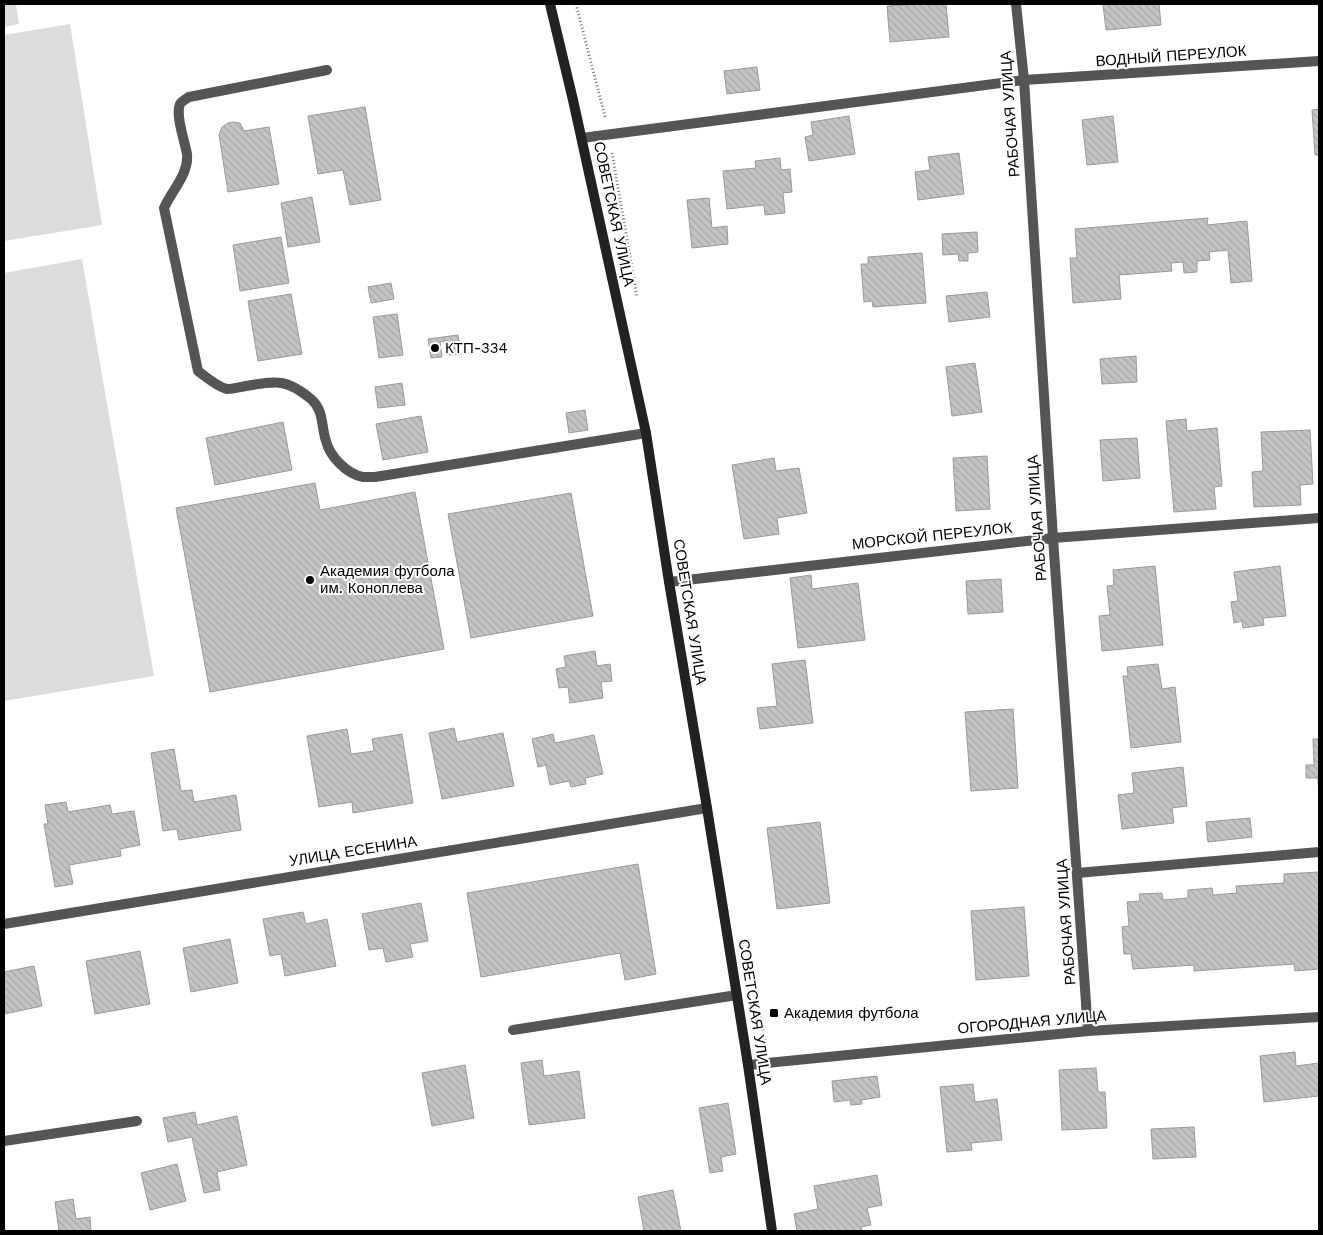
<svg xmlns="http://www.w3.org/2000/svg" width="1323" height="1235" viewBox="0 0 1323 1235" font-family="'Work Sans',sans-serif">
  <style>
    .pitch { fill: #dcdcdc }
    .building { fill: url(#building-back-hatch); stroke: #999 }
    .lines { fill: none; stroke-linecap: round; stroke-linejoin: round }
    .path { stroke: #777; stroke-width: 3; stroke-dasharray: 1 2.5; stroke-linecap: butt }
    .lane { stroke: #555; stroke-width: 10 }
    .street { stroke: #555; stroke-width: 10 }
    .secondary { stroke: #222; stroke-width: 10 }
    .poi-dot { fill: #000; stroke: #fff; stroke-width: 2 }
    .labels { text-anchor: middle; stroke-width: 4; stroke-linejoin: round; paint-order: stroke }
    .street-label { font-size: 15px; fill: #000; stroke: #fff }
    .poi-label { font-size: 15px; fill: #000; stroke: #fff; text-anchor: start }
  </style>
  <defs>
    <pattern id="building-back-hatch" width="6" height="6" patternUnits="userSpaceOnUse" patternTransform="scale(1.25)"><rect width="6" height="6" fill="#c4c4c4"/><path d="M-1 5l2 2M0 0l6 6M5-1l2 2" fill="none" stroke="#a7a7a7"/></pattern>
  </defs>
  <rect width="100%" height="100%" fill="#fff"/>
  <g class="pitch">
    <polygon points="4,4 16,4 19,24 4,27"/>
    <polygon points="70,24 102,225 4,241 4,35"/>
    <polygon points="82,259 154,676 4,701 4,273"/>
  </g>
  <g class="building">
    <polygon points="918,4 946,4 949,37 890,42 887,6"/>
    <polygon points="1103,4 1159,4 1161,25 1106,30"/>
    <polygon points="757,67 760,90 727,94 724,71"/>
    <polygon points="365,107 381,200 350,205 343,170 318,174 308,116"/>
    <polygon points="1319,109 1319,155 1315,155 1312,110"/>
    <polygon points="849,116 855,154 809,161 805,137 813,135 811,122"/>
    <polygon points="1113,116 1118,162 1087,165 1082,120"/>
    <polygon points="233,122 240,123 244,131 269,127 279,184 228,192 219,135 222,127 228,123"/>
    <polygon points="959,153 964,194 918,200 915,172 930,170 928,157"/>
    <polygon points="780,158 781,170 790,169 792,192 783,193 785,213 765,215 764,205 727,209 723,171 756,168 755,161"/>
    <polygon points="312,197 320,242 288,247 281,203"/>
    <polygon points="709,198 712,228 727,226 728,244 692,248 687,200"/>
    <polygon points="1208,218 1207,225 1247,221 1252,281 1231,283 1228,250 1209,252 1210,260 1197,261 1197,272 1184,273 1183,262 1171,263 1172,271 1119,275 1121,299 1073,303 1070,258 1077,258 1075,229"/>
    <polygon points="977,232 978,252 968,253 968,261 959,261 958,254 943,255 942,234"/>
    <polygon points="281,237 289,283 240,291 233,245"/>
    <polygon points="922,253 926,303 873,307 872,301 864,302 861,264 868,264 868,257"/>
    <polygon points="391,283 394,299 371,303 368,287"/>
    <polygon points="987,292 990,317 949,322 946,296"/>
    <polygon points="291,294 302,354 258,361 248,301"/>
    <polygon points="397,314 403,355 379,358 373,317"/>
    <polygon points="458,335 461,354 449,355 448,341 440,342 442,357 431,358 428,339"/>
    <polygon points="1136,356 1137,382 1102,384 1100,359"/>
    <polygon points="975,363 982,412 952,416 946,367"/>
    <polygon points="402,383 405,405 378,408 375,387"/>
    <polygon points="585,410 588,430 569,433 566,413"/>
    <polygon points="421,416 428,452 383,460 376,424"/>
    <polygon points="1186,419 1187,431 1217,428 1222,486 1214,487 1216,509 1174,512 1166,421"/>
    <polygon points="283,422 292,470 215,485 206,438"/>
    <polygon points="1310,430 1313,484 1300,485 1301,505 1254,507 1252,472 1263,471 1261,432"/>
    <polygon points="1137,438 1140,478 1103,481 1100,440"/>
    <polygon points="987,456 990,509 956,511 953,458"/>
    <polygon points="774,458 776,471 799,468 807,513 777,518 779,534 744,539 732,465"/>
    <polygon points="315,483 320,510 415,492 444,649 210,692 176,508"/>
    <polygon points="571,493 593,616 471,638 448,514"/>
    <polygon points="1155,566 1163,645 1102,651 1099,616 1110,615 1107,586 1114,585 1113,570"/>
    <polygon points="1280,566 1286,616 1263,618 1264,625 1243,628 1242,621 1234,623 1231,602 1238,601 1234,572"/>
    <polygon points="811,575 812,589 858,583 865,640 798,648 790,578"/>
    <polygon points="1001,579 1003,612 968,614 966,581"/>
    <polygon points="595,651 597,666 610,664 612,681 601,682 603,698 570,703 568,687 559,688 556,669 566,667 564,656"/>
    <polygon points="805,660 813,723 760,729 757,708 777,706 772,664"/>
    <polygon points="1158,664 1162,689 1175,687 1181,742 1131,748 1123,676 1128,676 1127,667"/>
    <polygon points="1013,709 1018,788 971,791 965,712"/>
    <polygon points="454,728 457,742 503,733 514,786 442,799 429,733"/>
    <polygon points="347,729 351,754 374,751 372,739 402,734 413,803 353,813 352,802 319,807 307,736"/>
    <polygon points="553,734 555,743 594,735 603,774 585,778 586,784 571,787 569,781 550,785 546,765 538,767 532,739"/>
    <polygon points="1313,739 1319,739 1319,797 1318,778 1306,778 1306,765 1314,765"/>
    <polygon points="174,749 181,791 192,790 194,802 236,795 241,830 179,840 177,829 163,831 151,753"/>
    <polygon points="1183,767 1187,806 1172,808 1174,823 1122,829 1118,795 1134,793 1132,773"/>
    <polygon points="66,802 68,812 110,805 112,814 134,811 140,845 120,849 121,856 69,865 73,884 55,887 44,824 48,824 45,805"/>
    <polygon points="1250,818 1252,837 1208,842 1206,822"/>
    <polygon points="820,822 830,903 777,909 767,828"/>
    <polygon points="638,864 656,974 625,980 620,953 481,977 467,893"/>
    <polygon points="1319,872 1319,969 1295,971 1294,964 1194,971 1194,965 1133,969 1131,954 1124,954 1122,927 1129,926 1127,902 1140,901 1139,894 1162,893 1163,900 1188,898 1188,890 1212,888 1213,895 1237,893 1236,886 1284,883 1284,874"/>
    <polygon points="421,903 428,941 410,944 413,957 386,962 383,948 369,950 362,914"/>
    <polygon points="1024,907 1029,976 976,980 971,911"/>
    <polygon points="303,912 306,924 327,919 336,966 285,976 281,954 270,956 263,919"/>
    <polygon points="230,939 238,983 191,992 183,948"/>
    <polygon points="140,951 150,1004 95,1014 86,961"/>
    <polygon points="34,966 42,1006 4,1014 4,972"/>
    <polygon points="1295,1052 1296,1066 1319,1063 1319,1096 1264,1102 1260,1056"/>
    <polygon points="542,1060 544,1076 579,1071 585,1118 529,1125 521,1063"/>
    <polygon points="465,1065 474,1118 432,1126 422,1073"/>
    <polygon points="1096,1068 1098,1092 1105,1092 1107,1128 1062,1130 1059,1070"/>
    <polygon points="877,1076 880,1097 861,1100 862,1104 851,1105 850,1100 834,1102 832,1081"/>
    <polygon points="973,1084 975,1102 997,1099 1002,1140 971,1143 972,1150 947,1152 940,1087"/>
    <polygon points="728,1103 736,1154 721,1157 723,1171 710,1173 699,1108"/>
    <polygon points="195,1112 197,1125 237,1116 247,1165 217,1172 220,1190 204,1193 192,1137 168,1142 163,1118"/>
    <polygon points="1194,1127 1196,1157 1153,1159 1151,1129"/>
    <polygon points="177,1164 186,1201 150,1210 141,1173"/>
    <polygon points="877,1175 882,1205 867,1208 871,1225 861,1227 862,1231 797,1231 794,1214 818,1209 814,1186"/>
    <polygon points="673,1190 681,1231 644,1231 638,1197"/>
    <polygon points="73,1199 76,1219 90,1217 91,1231 59,1231 55,1202"/>
  </g>
  <g class="lines">
    <g class="path">
      <polyline points="576,4 605,117"/>
      <polyline points="612,153 637,297"/>
      <polyline points="760,1012 766,1046"/>
    </g>
    <g class="lane">
      <path d="M327 70 189 97C186 99 182 101 180 104 175 115 185 142 187 154 189 174 172 190 164 208L198 371C206 377 217 387 227 389 234 389 240 387 246 386 276 381 286 378 311 399 324 410 321 426 326 441 330 457 347 474 363 477 367 477 371 477 375 477L646 433"/>
      <polyline points="582,138 1024,80"/>
      <polyline points="1077,873 1319,852"/>
      <polyline points="513,1030 737,995"/>
      <polyline points="4,1141 137,1121"/>
    </g>
    <g class="street">
      <polyline points="1016,4 1024,80 1053,538 1088,1031"/>
      <polyline points="1024,80 1319,61"/>
      <polyline points="669,582 1053,538 1319,518"/>
      <polyline points="4,924 707,808"/>
      <polyline points="748,1065 1088,1031 1319,1017"/>
    </g>
    <polyline class="secondary" points="550,4 573,100 646,433 669,582 707,808 748,1065 772,1231"/>
  </g>
  <g class="poi-dot">
    <circle cx="435" cy="348" r="5"/>
    <circle cx="310" cy="580" r="5"/>
    <rect x="769" y="1008" width="10" height="10" rx="2.5"/>
  </g>
  <g class="labels">
    <g class="street-label">
      <text transform="translate(1171 56) rotate(-4)" y="5">ВОДНЫЙ ПЕРЕУЛОК</text>
      <text transform="translate(1010 114) rotate(-94)" y="5">РАБОЧАЯ УЛИЦА</text>
      <text transform="translate(614 214) rotate(78)" y="5">СОВЕТСКАЯ УЛИЦА</text>
      <text transform="translate(1037 518) rotate(-94)" y="5">РАБОЧАЯ УЛИЦА</text>
      <text transform="translate(932 536) rotate(-6)" y="5">МОРСКОЙ ПЕРЕУЛОК</text>
      <text transform="translate(690 612) rotate(81)" y="5">СОВЕТСКАЯ УЛИЦА</text>
      <text transform="translate(353 851) rotate(-9)" y="5">УЛИЦА ЕСЕНИНА</text>
      <text transform="translate(1066 922) rotate(-94)" y="5">РАБОЧАЯ УЛИЦА</text>
      <text transform="translate(755 1012) rotate(81)" y="5">СОВЕТСКАЯ УЛИЦА</text>
      <text transform="translate(1032 1022) rotate(-5)" y="5">ОГОРОДНАЯ УЛИЦА</text>
    </g>
    <g class="poi-label">
      <text x="445" y="353">КТП-334</text>
      <text x="320" y="576">Академия футбола<tspan x="320" dy="17">им. Коноплева</tspan></text>
      <text x="784" y="1018">Академия футбола</text>
    </g>
  </g>
  <rect width="1323" height="1235" fill="none" stroke="#000000" stroke-width="10"/>
</svg>
